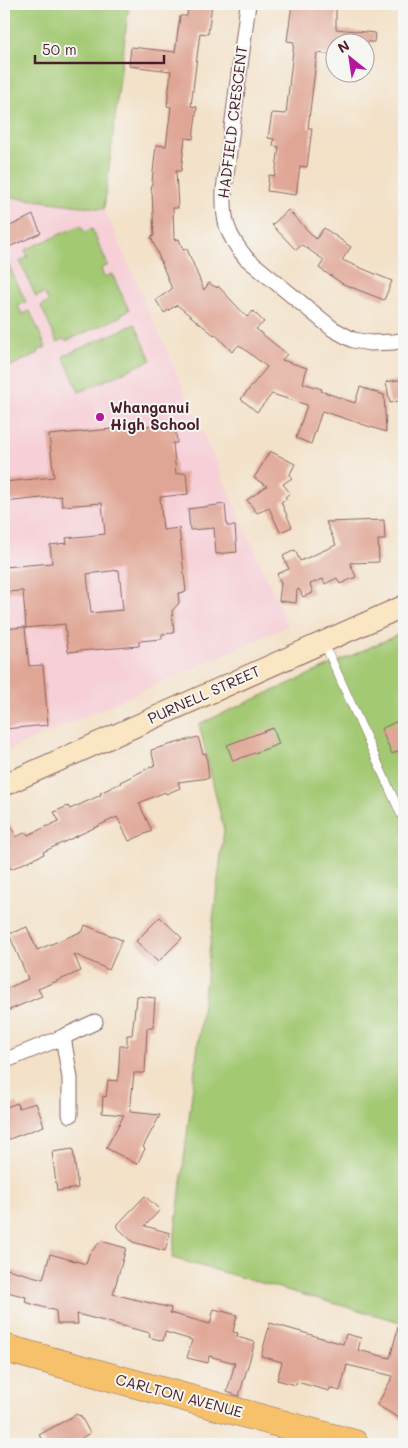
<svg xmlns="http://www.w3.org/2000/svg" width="408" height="1448" viewBox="0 0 408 1448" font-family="Mali,sans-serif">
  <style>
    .built { fill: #f6cfd7 }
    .green { fill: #a3c973; stroke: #76744f }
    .building { fill: #e0a695; fill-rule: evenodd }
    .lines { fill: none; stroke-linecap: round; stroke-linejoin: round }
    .lane-casing { stroke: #856362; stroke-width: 9 }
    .street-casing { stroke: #856362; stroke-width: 17 }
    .secondary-casing { stroke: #856362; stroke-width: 23 }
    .highway-casing { stroke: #856362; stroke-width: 29 }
    .lane { stroke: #fff; stroke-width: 8 }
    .street { stroke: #fff; stroke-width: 15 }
    .secondary { stroke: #fbe6c4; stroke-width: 21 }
    .highway { stroke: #f6c16b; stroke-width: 28 }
    .poi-dot { fill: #b5179e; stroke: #f6f6f2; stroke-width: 2 }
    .labels { text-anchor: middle; stroke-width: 4; stroke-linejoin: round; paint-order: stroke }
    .street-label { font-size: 15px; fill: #4a1f2b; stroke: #f6f6f2 }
    .poi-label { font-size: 15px; font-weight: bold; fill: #4a1f2b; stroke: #f6f6f2; text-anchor: start }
  </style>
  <rect width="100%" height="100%" fill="#f6f6f2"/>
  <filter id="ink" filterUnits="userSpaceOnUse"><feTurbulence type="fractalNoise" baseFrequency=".02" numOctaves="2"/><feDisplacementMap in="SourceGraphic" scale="10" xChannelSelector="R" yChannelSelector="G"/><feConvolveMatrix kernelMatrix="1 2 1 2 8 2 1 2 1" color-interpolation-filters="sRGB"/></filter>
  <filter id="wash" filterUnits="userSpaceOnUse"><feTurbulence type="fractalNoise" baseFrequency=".0096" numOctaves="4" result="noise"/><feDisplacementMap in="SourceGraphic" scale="20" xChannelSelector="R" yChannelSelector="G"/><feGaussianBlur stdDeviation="1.12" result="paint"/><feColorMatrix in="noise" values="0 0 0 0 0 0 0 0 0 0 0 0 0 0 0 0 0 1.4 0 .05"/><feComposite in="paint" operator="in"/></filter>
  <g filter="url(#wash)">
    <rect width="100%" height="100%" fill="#f3e1c8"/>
    <polygon class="built" points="4,196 104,209 288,626 4,752"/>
    <g class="green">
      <polygon points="4,4 129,4 104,209 4,196"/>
      <polygon points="81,225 84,232 92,229 108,265 101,269 104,277 112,274 129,310 121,314 122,316 66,341 64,339 57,342 41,306 49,302 44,293 36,297 20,261 28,257 25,250"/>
      <polygon points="9,266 26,302 18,306 22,314 30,311 46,347 38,351 39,353 4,369 4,268"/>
      <polygon points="135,324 151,360 79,392 63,356"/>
      <polygon points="404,632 404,1323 172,1258 224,830 199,724"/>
    </g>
    <g id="blocks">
      <g class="building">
        <polygon points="188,4 212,4 208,34 200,33 196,65 191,106 197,107 193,139 185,138 181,171 176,171 178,208 173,208 174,240 179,239 183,250 187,249 204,290 209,283 217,288 218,286 247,317 253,311 264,322 256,329 287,354 282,360 307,368 303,383 322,389 321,391 355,403 360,387 384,395 386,432 322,411 311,444 296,438 307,405 272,394 257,412 241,399 267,367 239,345 232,352 215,334 214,335 177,305 164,313 156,300 172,289 151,237 154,236 152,192 151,191 156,145 166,146 171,107 167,106 171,71 129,66 131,47 175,52 180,16 187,16"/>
        <polygon points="292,4 336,4 336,29 375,33 374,42 336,42 336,55 317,53 308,128 312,128 307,167 300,166 296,195 267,191 269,175 275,176 279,147 273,146 274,139 268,138 272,113 286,114 294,42 287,41"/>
        <polygon points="288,210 316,239 324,228 351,247 342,260 392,281 384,300 343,284 319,268 324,260 302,245 296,250 272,225"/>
        <polygon points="33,215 41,233 4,249 4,229"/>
        <polygon points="404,379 404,400 390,403 386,382"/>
        <path d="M175 423 177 443H173L176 474 186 473 188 494 160 497 163 530 179 528 186 592 178 593 179 603 172 611 174 633 162 634V639L139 641V646L68 652 65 624 26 628 23 591 4 592V567L52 563 50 545 67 543 66 538 105 534 102 503 62 506 61 496 4 502V482L54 477 49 435ZM119 570 123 610 91 613 87 574Z"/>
        <polygon points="270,451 295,464 290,474 292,478 283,484 290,493 285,497 287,499 281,502 292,527 280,532 269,508 257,513 247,500 267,486 254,478"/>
        <polygon points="225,504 227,526 235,526 237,552 216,554 214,528 190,530 188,509"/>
        <polygon points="384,520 385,540 378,540 379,562 350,563 356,577 340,584 337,578 325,584 323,579 310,584 313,593 303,597 299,589 297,590 296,603 279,601 281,583 277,574 289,569 283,556 295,550 300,561 336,545 326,522"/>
        <polygon points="25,627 29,666 43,665 48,725 4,729 4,629"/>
        <polygon points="404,718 404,748 392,754 381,729"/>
        <polygon points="273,728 279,744 233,761 227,745"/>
        <polygon points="198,737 203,754 206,753 209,778 178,782 180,788 166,794 165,792 139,803 152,831 129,841 117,817 43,852 44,854 11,869 4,853 4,810 16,837 26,832 28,835 59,821 54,812 68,806 70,809 101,795 100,793 121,783 120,782 155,765 151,750"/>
        <polygon points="160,917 182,938 158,962 136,941"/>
        <polygon points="85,925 122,940 109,970 74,954 81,971 38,989 42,996 7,1011 4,1004 4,990 28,979 9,934 27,927 37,950 83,931"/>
        <polygon points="137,996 155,998 153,1028 147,1028 145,1073 134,1073 130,1112 160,1115 143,1147 145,1149 137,1164 106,1148 124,1115 102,1113 103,1096 106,1097 108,1080 118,1081 120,1046 127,1046 127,1035 132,1035 135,1008 136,1008"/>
        <polygon points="17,1103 19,1108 36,1103 44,1126 4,1141 4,1108"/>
        <polygon points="73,1149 78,1188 57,1191 52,1152"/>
        <polygon points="145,1196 160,1210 145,1226 170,1233 165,1251 133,1242 116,1226"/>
        <polygon points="101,1241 126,1248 113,1294 171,1308 170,1313 210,1324 214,1309 237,1315 233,1332 238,1333 237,1337 255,1342 239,1396 227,1392 235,1363 209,1356 208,1363 187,1358 192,1340 165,1332 163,1341 149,1337 150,1333 77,1314 78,1324 57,1324 56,1311 25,1302 26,1297 4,1291 4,1268 43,1279 50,1254 86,1264 89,1254"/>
        <polygon points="270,1323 343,1344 346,1334 361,1338 358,1350 390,1358 399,1324 404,1324 404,1421 377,1405 393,1376 347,1365 340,1391 330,1388 329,1391 297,1382 296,1385 277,1380 282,1362 261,1356"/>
        <polygon points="77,1414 79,1416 80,1415 90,1433 71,1444 45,1444 39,1435"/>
      </g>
    </g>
  </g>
  <g filter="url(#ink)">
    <use href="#blocks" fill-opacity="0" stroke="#856362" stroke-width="1"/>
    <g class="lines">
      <g class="lane-casing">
        <polyline id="lane" points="324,643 403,819"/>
      </g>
      <g class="street-casing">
        <g id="street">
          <path d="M248 4 224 190C223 220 226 234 246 258L333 329 353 340 370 343 394 342 404 340"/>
          <polyline points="63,1037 70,1078 70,1115"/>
          <polyline points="4,1061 63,1037 95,1022"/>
        </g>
      </g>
      <g class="secondary-casing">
        <polyline id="secondary" points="4,785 404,606"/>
      </g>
      <g class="highway-casing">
        <polyline id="highway" points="4,1348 355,1444"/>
      </g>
      <use href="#lane" class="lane"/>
      <use href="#street" class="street"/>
      <use href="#secondary" class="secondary"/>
      <use href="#highway" class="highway"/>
    </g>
  </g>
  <circle class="poi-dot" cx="100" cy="417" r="5"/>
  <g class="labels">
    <g class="street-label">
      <text transform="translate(233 122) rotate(-83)" y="5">HADFIELD CRESCENT</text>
      <text transform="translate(204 695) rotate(-24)" y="5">PURNELL STREET</text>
      <text transform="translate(179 1396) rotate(15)" y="5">CARLTON AVENUE</text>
    </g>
    <g class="poi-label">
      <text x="110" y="413">Whanganui<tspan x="110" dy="17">High School</tspan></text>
    </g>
  </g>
  <rect width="408" height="1448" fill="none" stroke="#f6f6f2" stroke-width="20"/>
  <g transform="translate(350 58) rotate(330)"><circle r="24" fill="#f6f6f2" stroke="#b1a0a2"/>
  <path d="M0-4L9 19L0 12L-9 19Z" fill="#b5179e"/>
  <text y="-8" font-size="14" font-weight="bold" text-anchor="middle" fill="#4a1f2b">N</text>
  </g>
  <path d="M35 55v8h129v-8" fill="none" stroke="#4a1f2b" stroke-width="2.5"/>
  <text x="42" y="55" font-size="15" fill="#4a1f2b" stroke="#f6f6f2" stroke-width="4" paint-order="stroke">50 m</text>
</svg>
